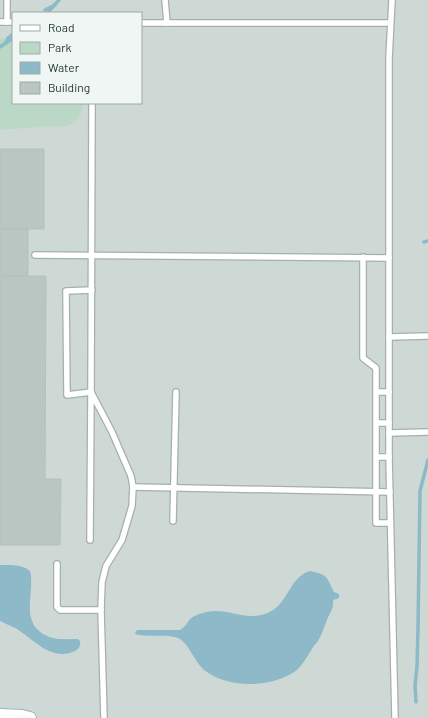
<svg xmlns="http://www.w3.org/2000/svg" width="428" height="718" viewBox="0 0 428 718" font-family="Barlow,sans-serif">
  <style>
    .built { fill: #ced9d5; fill-rule: evenodd }
    .green { fill: #bbd8c6 }
    .water { fill: #8db9c9 }
    .lines { fill: none; stroke-linecap: round; stroke-linejoin: round }
    .stream { stroke: #8db9c9; stroke-width: 3.5 }
    .building { fill: #b9c6c2; stroke: #b3c2bd }
    .lane-casing { stroke: #a3b0ad; stroke-width: 8 }
    .secondary-casing { stroke: #a0b4af; stroke-width: 14 }
    .lane { stroke: #fff; stroke-width: 5.5 }
    .secondary { stroke: #fff; stroke-width: 12 }
  </style>
  <rect width="100%" height="100%" fill="#e0e9e6"/>
  <path class="built" d="M0 0H428V718H0ZM13 13H141V103H13Z"/>
  <polygon class="green" points="5,38 13,38 13,103 84,103 79,117 74,123 67,126 38,127 0,130 0,39"/>
  <g class="water">
    <path d="M0 565C10 565 22 564 30 571 35 590 22 616 39 631 51 641 63 639 78 639L80 641C81 645 79 649 75 651 52 662 34 640 17 629 12 626 5 624 0 621Z"/>
    <path d="M310 571C328 575 326 576 334 592L339 594V598L333 600C334 609 330 612 327 620 324 626 323 633 319 639 317 643 314 645 312 649 306 658 301 669 291 674 266 688 227 688 204 670 195 662 189 645 180 639 170 633 148 638 135 634L136 631 138 630H180C185 627 187 623 190 619 195 615 201 613 207 612 230 607 249 625 273 610 289 600 290 577 310 571Z"/>
  </g>
  <g class="lines">
    <g class="stream">
      <polyline points="45,10 55,5"/>
      <polyline points="49,11 59,0"/>
      <polyline points="6,43 8,38 13,34"/>
      <polyline points="0,47 13,38"/>
      <polyline points="424,242 428,241"/>
      <polyline points="416,702 415,685 417,667 418,628 420,491 428,460"/>
    </g>
  </g>
  <g class="building">
    <rect x="0" y="149" width="44" height="80"/>
    <rect x="0" y="229" width="28" height="47"/>
    <polygon points="0,276 46,276 45,479 61,479 60,545 0,545"/>
  </g>
  <g class="lines">
    <g class="lane-casing">
      <g id="lane">
        <polyline points="7,0 7,22"/>
        <polyline points="165,0 167,23"/>
        <polyline points="392,0 389,58 389,457 395,718"/>
        <polyline points="0,22 13,22"/>
        <polyline points="141,23 390,23"/>
        <polyline points="92,103 91,392 112,432 131,476 133,487 132,506 122,540 106,566 102,582 101,610 104,718"/>
        <polyline points="35,255 389,258"/>
        <polyline points="363,257 363,358 376,368 376,523 390,523"/>
        <polyline points="389,337 428,336"/>
        <polyline points="377,392 389,392"/>
        <polyline points="377,423 389,423"/>
        <polyline points="389,433 428,432"/>
        <polyline points="377,457 389,457"/>
        <polyline points="133,487 390,492"/>
        <polyline points="173,521 176,392"/>
        <polyline points="90,540 91,392 67,395 66,291 92,290"/>
        <polyline points="57,564 57,607 60,610 101,610"/>
      </g>
    </g>
    <g class="secondary-casing">
      <polyline id="secondary" points="0,715 22,716 30,718"/>
    </g>
    <use href="#lane" class="lane"/>
    <use href="#secondary" class="secondary"/>
  </g>
  <rect x="12" y="12" width="130" height="92" fill="#f0f6f4" stroke="#9eaaa7"/>
  <rect x="20" y="25" width="20" height="6" fill="#ffffff" stroke="#9eaaa7"/>
  <text x="48" y="32" font-size="12" fill="#223734">Road</text>
  <rect x="20" y="42" width="20" height="12" fill="#bbd8c6" stroke="#9eaaa7"/>
  <text x="48" y="52" font-size="12" fill="#223734">Park</text>
  <rect x="20" y="62" width="20" height="12" fill="#8db9c9" stroke="#9eaaa7"/>
  <text x="48" y="72" font-size="12" fill="#223734">Water</text>
  <rect x="20" y="82" width="20" height="12" fill="#b9c6c2" stroke="#9eaaa7"/>
  <text x="48" y="92" font-size="12" fill="#223734">Building</text>
</svg>
